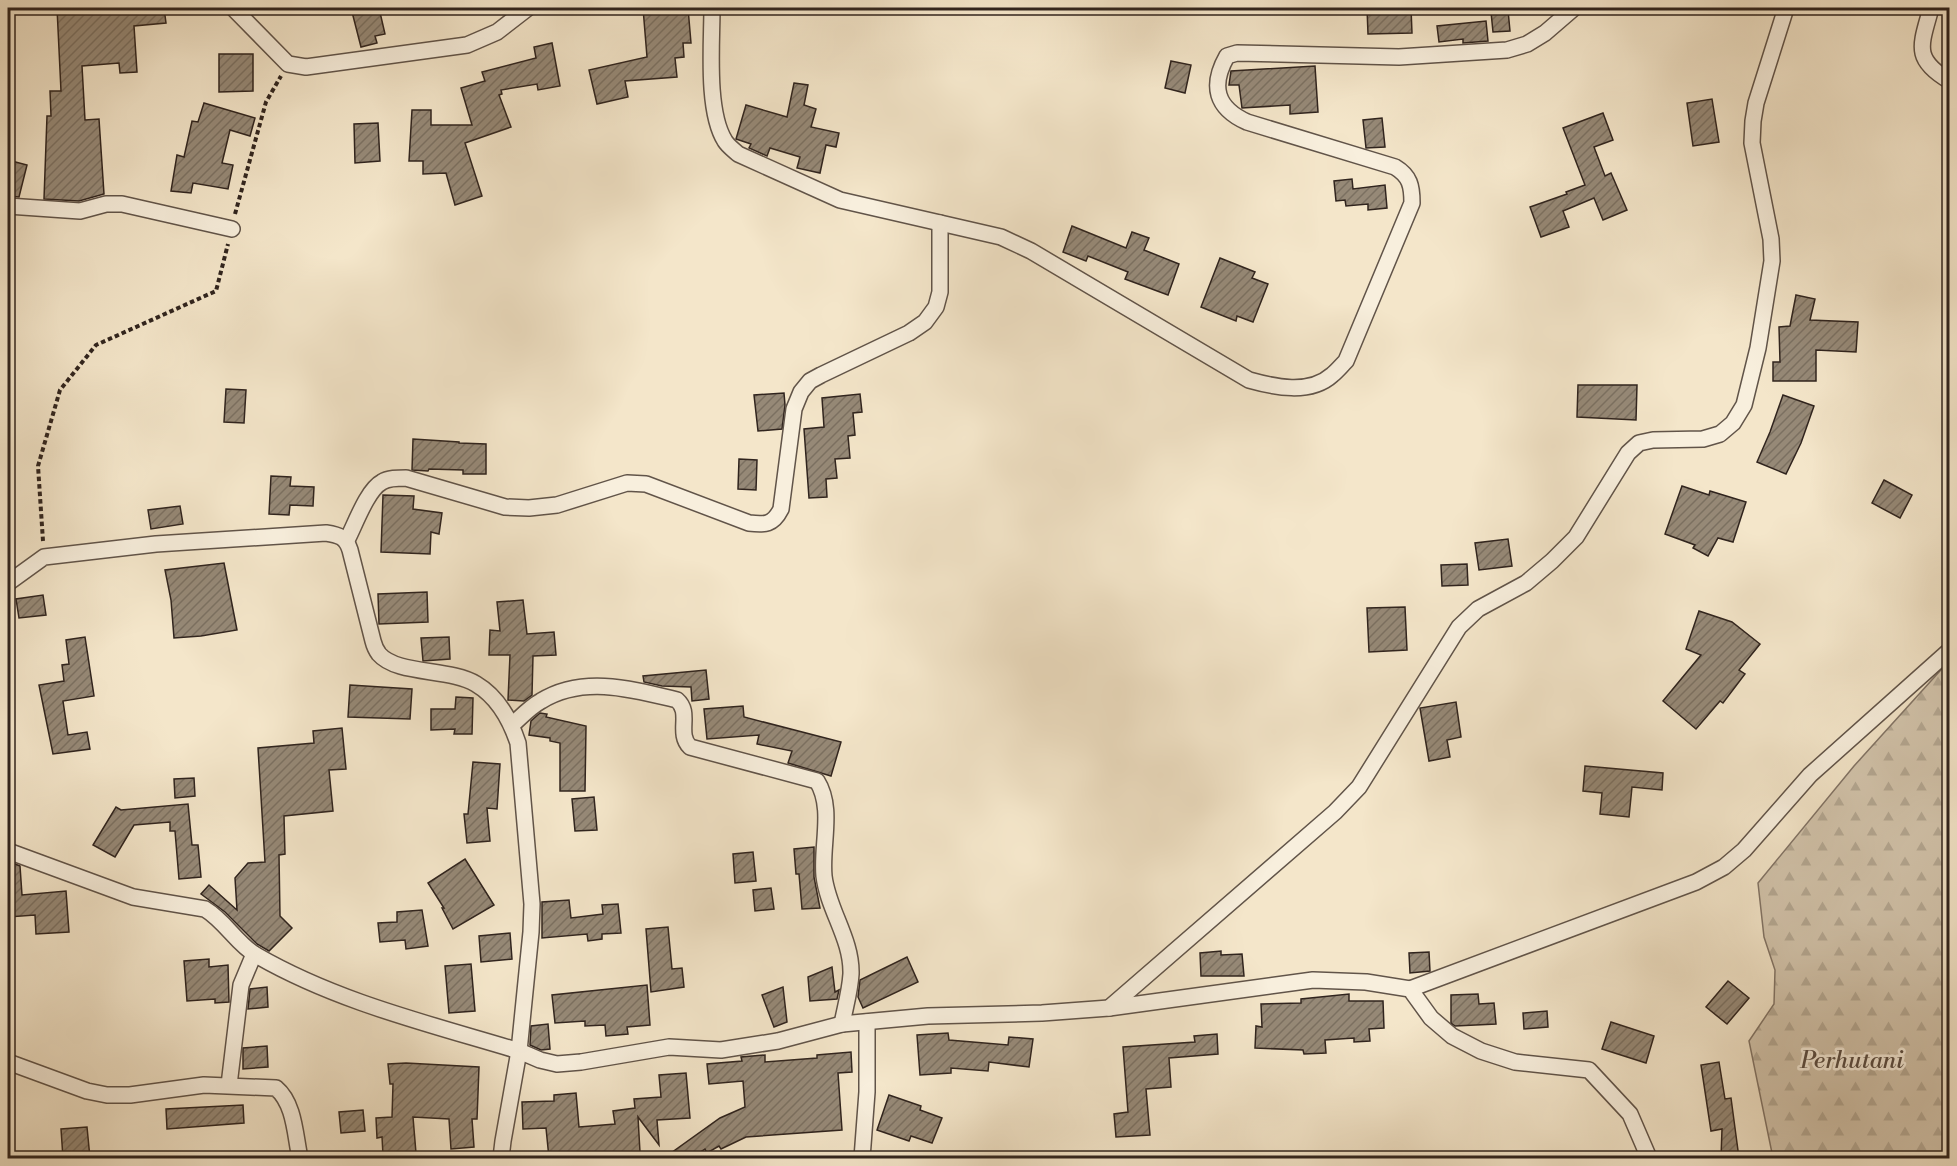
<svg xmlns="http://www.w3.org/2000/svg" width="1957" height="1166" viewBox="0 0 1957 1166" font-family="'Libre Bodoni',serif">
  <style>
    .forest { fill: url(#forest-firs); stroke: #827466; stroke-width: 1.5 }
    .building { fill: url(#building-hatch); stroke: #30241e; stroke-width: 1.5 }
    .lines { fill: none; stroke-linecap: round; stroke-linejoin: round }
    .minor-casing { stroke: #615449; stroke-width: 18 }
    .path { stroke: #30241e; stroke-width: 4; stroke-dasharray: 4.5 3; stroke-linecap: butt }
    .minor { stroke: #f8efdd; stroke-width: 15 }
    .labels { text-anchor: middle; stroke-width: 5; stroke-linejoin: round; paint-order: stroke }
    .park-label { font-size: 24px; font-style: italic; fill: #594c42; stroke: #f8efdd }
  </style>
  <defs>
    <pattern id="forest-firs" width="22" height="20" patternUnits="userSpaceOnUse" patternTransform="scale(1.5)"><rect width="22" height="20" fill="#d3c5ad"/><path d="M5 1l3.5 6h-7zM16 11l3.5 6h-7z" fill="#b5a994"/></pattern>
    <pattern id="building-hatch" width="6" height="6" patternUnits="userSpaceOnUse" patternTransform="scale(1.5)"><rect width="6" height="6" fill="#968977"/><path d="M-1 1l2-2M0 6l6-6M5 7l2-2" fill="none" stroke="#7b7061"/></pattern>
  </defs>
  <rect width="100%" height="100%" fill="#f4e6ca"/>
  <filter id="stains"><feTurbulence type="fractalNoise" baseFrequency=".00333" numOctaves="4"/><feColorMatrix values="0 0 0 0 .2 0 0 0 0 .09 0 0 0 0 .02 0 0 0 .5 -.17"/></filter>
  <radialGradient id="worn" r=".72"><stop offset=".6" stop-color="#630" stop-opacity="0"/><stop offset="1" stop-color="#630" stop-opacity=".3"/></radialGradient>
  <polygon class="forest" points="1949,661 1949,1158 1773,1158 1749,1041 1774,1004 1775,970 1764,937 1758,883 1854,766"/>
  <g class="building">
    <polygon points="57,8 164,8 166,23 134,26 137,72 120,73 119,63 82,66 85,120 99,119 104,194 79,201 44,199 47,116 51,116 50,91 61,91"/>
    <polygon points="351,8 379,8 385,34 375,36 377,43 361,47"/>
    <polygon points="643,8 688,8 691,43 683,43 684,57 675,58 677,77 625,81 628,97 597,104 589,70 647,57"/>
    <polygon points="1367,8 1411,8 1412,33 1368,34"/>
    <polygon points="1508,10 1510,31 1493,32 1491,12"/>
    <polygon points="1486,21 1488,41 1463,43 1463,39 1439,42 1437,26"/>
    <polygon points="552,43 560,86 538,90 537,84 501,90 502,94 499,95 511,127 465,143 482,196 455,205 446,173 423,174 423,161 409,161 412,110 431,110 431,125 472,125 461,88 485,81 482,72 536,58 534,47"/>
    <polygon points="219,54 253,54 253,91 219,92"/>
    <polygon points="1171,61 1191,65 1185,93 1165,88"/>
    <polygon points="1315,66 1318,112 1290,114 1290,105 1242,108 1239,85 1229,85 1231,71"/>
    <polygon points="794,83 808,85 804,105 816,109 811,127 839,133 836,147 826,145 820,173 797,168 800,157 770,148 767,156 749,148 751,144 736,139 746,105 787,117"/>
    <polygon points="1712,99 1719,142 1693,146 1687,103"/>
    <polygon points="204,103 255,118 250,136 230,130 222,163 233,165 228,189 193,183 191,193 171,191 177,155 184,157 192,121 198,122"/>
    <polygon points="1603,113 1613,140 1594,147 1605,176 1611,173 1627,210 1603,220 1594,198 1563,211 1569,227 1541,237 1530,207 1567,194 1566,192 1585,185 1563,128"/>
    <polygon points="1382,118 1385,147 1366,148 1363,120"/>
    <polygon points="378,123 380,161 355,163 354,124"/>
    <polygon points="8,160 27,165 19,197 8,196"/>
    <polygon points="1352,179 1353,189 1385,185 1387,208 1368,210 1368,204 1346,206 1345,200 1336,201 1334,181"/>
    <polygon points="1072,226 1126,248 1132,232 1149,238 1144,250 1179,264 1168,295 1125,279 1128,272 1088,256 1086,261 1063,252"/>
    <polygon points="1220,258 1255,272 1252,278 1268,284 1253,322 1237,316 1236,321 1201,307"/>
    <polygon points="1796,295 1815,299 1810,320 1858,322 1856,352 1816,350 1816,381 1773,381 1773,362 1780,362 1779,327 1790,326"/>
    <polygon points="1578,385 1637,385 1636,420 1577,417"/>
    <polygon points="226,389 246,390 244,423 224,422"/>
    <polygon points="784,393 785,405 782,429 758,431 754,395"/>
    <polygon points="860,394 862,412 853,413 855,435 848,436 850,458 835,459 837,478 826,479 827,497 809,498 804,429 824,427 822,398"/>
    <polygon points="1783,395 1814,406 1801,443 1786,474 1757,462 1770,432"/>
    <polygon points="413,439 459,442 459,443 486,444 486,474 463,474 463,470 429,469 428,471 412,470"/>
    <polygon points="739,459 757,460 756,490 738,489"/>
    <polygon points="271,476 291,477 290,486 314,487 313,506 290,505 289,515 269,514"/>
    <polygon points="1884,480 1912,495 1900,518 1872,503"/>
    <polygon points="1682,486 1709,495 1710,491 1746,502 1733,542 1718,538 1708,556 1693,548 1695,545 1665,534"/>
    <polygon points="383,495 414,496 413,509 442,513 439,534 431,532 430,554 381,552"/>
    <polygon points="180,506 183,524 151,529 148,510"/>
    <polygon points="1508,539 1512,566 1479,570 1475,543"/>
    <polygon points="224,563 237,630 201,636 174,638 171,600 165,570"/>
    <polygon points="1467,564 1468,585 1442,586 1441,565"/>
    <polygon points="427,592 428,622 379,624 378,594"/>
    <polygon points="43,595 46,615 19,618 16,599"/>
    <polygon points="523,600 527,634 554,632 556,655 533,656 532,695 524,701 508,700 510,655 489,655 490,630 500,631 497,602"/>
    <polygon points="1405,607 1407,650 1369,652 1367,608"/>
    <polygon points="1699,611 1732,622 1760,644 1739,670 1745,674 1723,703 1720,701 1696,729 1663,701 1701,655 1686,649"/>
    <polygon points="85,637 94,696 63,701 68,735 87,732 90,749 53,754 39,685 64,681 62,665 69,664 66,640"/>
    <polygon points="449,637 450,659 423,661 421,638"/>
    <polygon points="706,670 709,699 692,701 691,687 662,686 644,682 643,676"/>
    <polygon points="350,685 412,689 410,719 348,717"/>
    <polygon points="456,697 473,698 472,734 454,734 455,729 431,730 431,709 455,709"/>
    <polygon points="1456,702 1461,737 1447,740 1450,757 1429,761 1420,708"/>
    <polygon points="743,706 744,717 841,742 831,776 788,763 792,751 757,744 759,735 707,739 704,709"/>
    <polygon points="540,713 547,714 546,717 586,726 585,791 560,791 560,743 550,741 550,738 529,735 531,721"/>
    <polygon points="342,728 346,769 329,770 333,811 284,816 285,854 279,855 280,916 292,928 269,951 257,944 225,912 201,894 209,885 237,910 235,878 248,863 265,862 258,748 314,743 313,731"/>
    <polygon points="473,762 500,764 497,809 487,808 490,841 467,843 464,814 468,814"/>
    <polygon points="1585,766 1663,773 1662,790 1632,787 1629,817 1600,814 1602,793 1583,791"/>
    <polygon points="194,778 195,796 175,798 174,779"/>
    <polygon points="594,797 597,830 575,831 572,799"/>
    <polygon points="188,804 192,845 198,845 201,877 179,879 175,831 170,831 170,822 134,825 115,857 93,845 116,807 121,810"/>
    <polygon points="814,847 814,877 820,908 802,909 799,874 796,874 794,849"/>
    <polygon points="753,852 756,881 735,883 733,854"/>
    <polygon points="465,859 494,905 453,929 442,908 444,908 428,883"/>
    <polygon points="8,861 20,866 22,895 66,891 69,932 36,934 35,915 8,917"/>
    <polygon points="771,888 774,909 755,911 753,890"/>
    <polygon points="569,900 571,918 603,914 602,905 618,904 621,933 602,934 602,939 588,941 587,934 542,938 542,902"/>
    <polygon points="422,910 428,946 406,949 405,940 380,942 378,923 397,922 397,912"/>
    <polygon points="668,927 672,969 682,968 684,987 651,992 646,929"/>
    <polygon points="510,933 512,959 481,962 479,936"/>
    <polygon points="1221,951 1221,955 1242,954 1244,976 1201,976 1200,953"/>
    <polygon points="1429,952 1430,971 1410,973 1409,953"/>
    <polygon points="907,957 918,982 863,1008 858,997 860,980"/>
    <polygon points="209,959 209,967 228,965 229,1002 215,1003 215,999 187,1001 184,961"/>
    <polygon points="471,964 475,1011 449,1013 445,966"/>
    <polygon points="832,967 835,992 839,990 837,999 810,1001 808,977"/>
    <polygon points="1728,981 1749,998 1727,1024 1706,1007"/>
    <polygon points="647,985 650,1025 627,1027 628,1034 606,1036 605,1025 585,1026 585,1021 555,1023 552,995"/>
    <polygon points="267,987 268,1007 248,1009 250,989"/>
    <polygon points="783,987 787,1022 774,1027 762,995"/>
    <polygon points="1349,994 1349,1001 1383,1001 1384,1028 1369,1029 1370,1041 1354,1042 1354,1038 1325,1040 1326,1053 1304,1054 1303,1050 1255,1048 1256,1026 1262,1027 1261,1004 1301,1003 1301,999"/>
    <polygon points="1478,994 1479,1004 1494,1003 1496,1024 1455,1026 1451,1023 1451,995"/>
    <polygon points="1547,1011 1548,1027 1524,1029 1523,1013"/>
    <polygon points="1611,1022 1654,1036 1646,1063 1602,1049"/>
    <polygon points="548,1024 550,1049 541,1050 530,1045 531,1026"/>
    <polygon points="948,1033 949,1040 1008,1045 1009,1037 1033,1039 1029,1067 989,1062 988,1071 951,1068 951,1073 920,1075 917,1035"/>
    <polygon points="1217,1034 1218,1054 1169,1058 1171,1087 1146,1089 1150,1135 1116,1137 1114,1114 1128,1112 1123,1047 1195,1042 1194,1036"/>
    <polygon points="267,1046 268,1067 243,1069 243,1048"/>
    <polygon points="851,1052 852,1072 838,1073 842,1130 746,1137 721,1149 719,1146 707,1153 705,1149 691,1158 664,1158 720,1118 745,1107 743,1081 709,1084 707,1064 742,1061 741,1057 765,1055 765,1062 817,1058 817,1055"/>
    <polygon points="1719,1062 1725,1099 1731,1098 1739,1158 1721,1158 1722,1129 1711,1131 1701,1065"/>
    <polygon points="406,1063 479,1067 477,1119 472,1119 474,1147 451,1149 449,1119 413,1117 416,1153 383,1155 382,1137 377,1138 376,1118 392,1117 393,1084 390,1084 388,1064"/>
    <polygon points="686,1073 690,1118 657,1120 659,1145 638,1117 640,1152 593,1155 594,1158 549,1158 546,1128 523,1129 522,1102 554,1101 554,1095 576,1093 579,1127 615,1124 613,1111 635,1108 634,1099 661,1097 659,1075"/>
    <polygon points="889,1095 921,1106 920,1110 942,1118 932,1143 911,1136 909,1141 877,1130"/>
    <polygon points="243,1105 244,1123 167,1129 166,1109"/>
    <polygon points="363,1110 365,1131 341,1133 339,1112"/>
    <polygon points="87,1127 90,1158 63,1158 61,1129"/>
  </g>
  <g class="lines">
    <g class="minor-casing">
      <g id="minor">
        <polyline points="233,8 288,64 306,67 467,45 497,32 528,8"/>
        <path d="M712 8C712 43 706 111 725 141 728 146 734 150 738 154L840 200 1001 237 1031 251 1249 380C1274 387 1310 395 1332 375 1337 371 1341 366 1346 361L1412 203C1412 186 1410 176 1395 167L1247 122C1216 108 1210 86 1227 56L1237 53 1399 57 1507 50 1527 44 1545 33 1574 8"/>
        <path d="M1931 8C1921 45 1912 59 1950 81"/>
        <polyline points="8,206 80,211 106,204 122,204 232,229"/>
        <path d="M347 540C355 525 367 490 382 482 388 478 398 478 406 478L505 507 529 508 557 505 627 483 646 484 749 523C765 525 773 525 781 509L794 409 801 392 810 381 821 375 909 333 925 322 936 307 940 292V223"/>
        <path d="M8 583 44 557 156 544 326 533C339 535 346 537 350 550L373 641C374 645 376 650 379 654 397 675 450 668 476 684 498 697 510 719 518 743L532 904 531 932 519 1051 503 1141 501 1158"/>
        <path d="M512 725C521 717 530 707 541 701 583 675 632 689 677 700 692 713 676 733 690 747L817 781C834 808 821 845 824 876 828 910 852 939 851 974 850 991 845 1008 842 1024"/>
        <path d="M8 851 133 897 205 909C225 921 237 944 256 955 337 1002 430 1024 519 1051L540 1060 557 1064 581 1062 669 1047 721 1050 778 1041 842 1024 928 1016 1042 1013 1109 1008 1313 980 1366 982 1410 989 1431 1018 1452 1036 1481 1051 1515 1062 1589 1070 1630 1114 1649 1158"/>
        <polyline points="1410,989 1696,882 1724,867 1744,850 1810,775 1950,650"/>
        <polyline points="1109,1008 1335,812 1359,787 1459,627 1478,609 1526,583 1552,561 1576,537 1628,453 1639,443 1653,440 1703,439 1720,434 1733,423 1744,405 1758,348 1772,261 1771,239 1752,143 1753,121 1756,103 1786,8"/>
        <path d="M8 1062 87 1091 107 1095H130L204 1085 276 1088C295 1104 295 1136 300 1158"/>
        <polyline points="229,1085 241,985 254,954"/>
        <polyline points="862,1158 867,1092 867,1022"/>
      </g>
    </g>
    <g class="path">
      <polyline points="235,214 266,102 281,76"/>
      <polyline points="43,541 38,466 60,390 96,345 216,291 228,244"/>
    </g>
    <use href="#minor" class="minor"/>
  </g>
  <g class="labels">
    <g class="park-label">
      <text x="1852" y="1068">Perhutani</text>
    </g>
  </g>
  <rect width="1957" height="1166" fill="none" stroke="#f4e6ca" stroke-width="30"/>
  <rect x="9" y="9" width="1939" height="1148" fill="none" stroke="#30241e" stroke-width="3"/>
  <rect x="15" y="15" width="1927" height="1136" fill="none" stroke="#30241e" stroke-width="1.5"/>
  <rect width="100%" height="100%" filter="url(#stains)"/>
  <rect width="100%" height="100%" fill="url(#worn)"/>
</svg>
